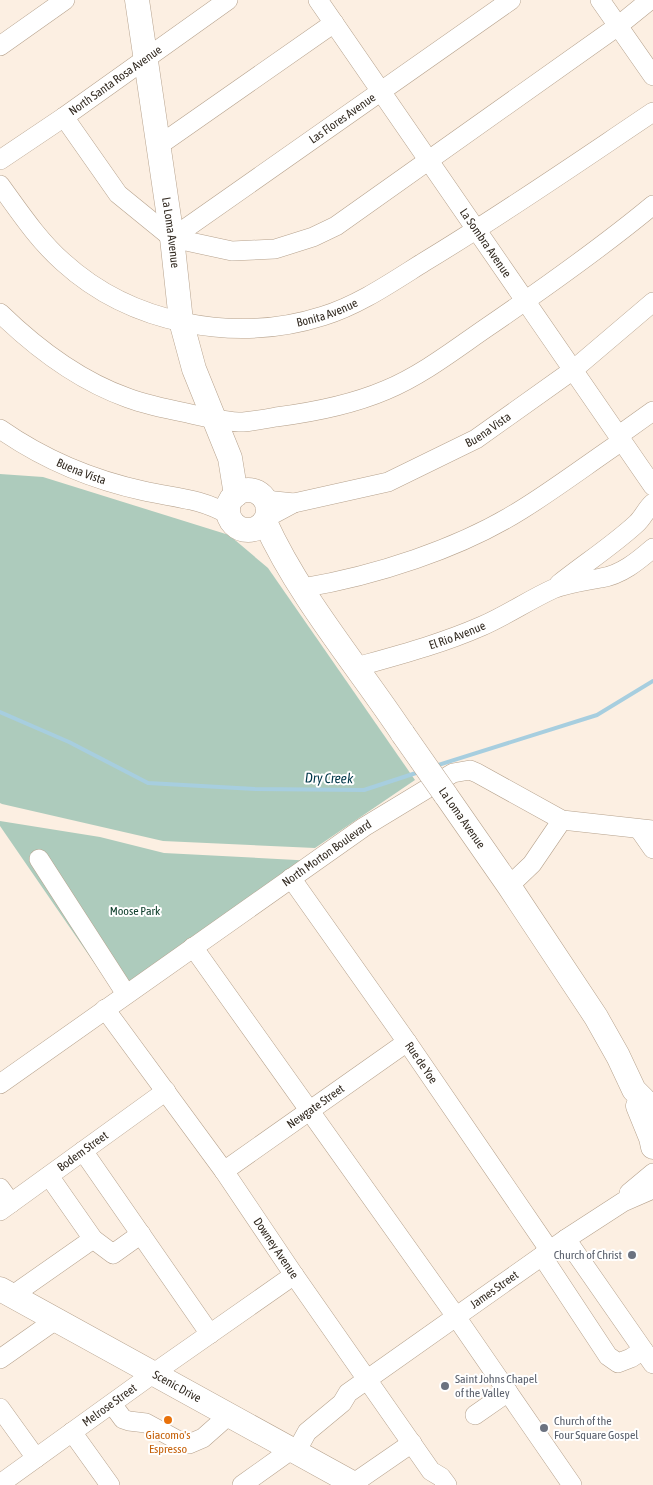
<svg xmlns="http://www.w3.org/2000/svg" width="653" height="1485" viewBox="0 0 653 1485" font-family="'Asap Condensed',sans-serif">
  <style>
    .green { fill: #adcbbc }
    .lines { fill: none; stroke-linecap: round; stroke-linejoin: round }
    .stream { stroke: #a7cedf; stroke-width: 4 }
    .minor-casing { stroke: #b6a28d; stroke-width: 20 }
    .major-casing { stroke: #b6a28d; stroke-width: 25 }
    .minor { stroke: #fff; stroke-width: 19 }
    .major { stroke: #fff; stroke-width: 24 }
    .major-bridge-casing { stroke: #b6a28d; stroke-width: 25; stroke-linecap: butt }
    .major-bridge { stroke: #fff; stroke-width: 24 }
    .worship-dot { fill: #6b7280; stroke: #fff; stroke-width: 2 }
    .food-dot { fill: #e8710a; stroke: #fff; stroke-width: 2 }
    .labels { text-anchor: middle; stroke-width: 4; stroke-linejoin: round; paint-order: stroke }
    .street-label { font-size: 12px; fill: #342c23; stroke: #fff }
    .park-label { font-size: 12px; fill: #11412e; stroke: #fff }
    .worship-label { font-size: 12px; fill: #5b616d; stroke: #fff; text-anchor: start }
    .food-label { font-size: 12px; fill: #c56008; stroke: #fff }
    .water-label { font-size: 14px; font-style: italic; fill: #003749; stroke: #fff }
  </style>
  <rect width="100%" height="100%" fill="#fcefe2"/>
  <g class="green">
    <polygon points="0,474 43,477 229,535 268,568 415,780 315,848 163,841 2,804 0,803"/>
    <polygon points="0,821 100,837 164,853 315,861 119,999 0,826"/>
  </g>
  <g class="lines">
    <g class="stream">
      <polyline points="0,712 69,742 148,783 255,789 364,790 419,772"/>
      <polyline points="435,766 597,715 653,681"/>
    </g>
    <g class="minor-casing">
      <g id="minor">
        <path id="s1" d="M318 0 653 486"/>
        <polyline points="600,0 653,76"/>
        <polyline points="0,46 65,0"/>
        <polyline points="64,117 118,194 172,238 232,251 275,249 313,237 336,226 618,26 650,0"/>
        <polyline points="158,146 334,23"/>
        <path id="s2" d="M0 160 64 117 228 0"/>
        <path id="s3" d="M0 185C19 211 38 240 63 262 131 324 235 344 323 316 359 305 392 282 424 262 502 215 577 163 653 112"/>
        <path id="s4" d="M172 238 511 0"/>
        <path d="M0 313C36 348 80 381 128 398 147 405 167 409 187 413 205 417 224 422 243 422 254 421 265 419 276 417 315 412 351 405 386 390 422 375 454 350 486 328 543 289 600 249 653 205"/>
        <path id="s5" d="M0 429C43 459 93 480 144 491 175 498 200 498 229 515"/>
        <polyline points="618,436 653,411"/>
        <polyline points="265,500 294,503"/>
        <path id="s6" d="M266 518 294 503 388 482 476 439 573 370 653 302"/>
        <path d="M559 584C584 564 612 546 636 524 643 518 646 509 653 503"/>
        <path d="M302 588C374 576 459 549 521 510 555 489 588 464 622 441"/>
        <path id="s7" d="M356 667C399 655 441 644 482 626 507 615 529 600 553 589 569 583 585 581 601 578 621 575 638 561 653 548"/>
        <polyline points="639,829 653,849"/>
        <polyline points="39,859 126,994"/>
        <path id="s8" d="M291 878 407 1042 550 1251"/>
        <polyline points="509,886 532,864 562,820"/>
        <polyline points="193,947 450,1308 572,1485"/>
        <path id="s9" d="M105 1009 224 1171 294 1275 431 1471 441 1477 447 1485"/>
        <path id="s10" d="M0 1084 364 827 453 773 470 770 477 773 562 820 653 830"/>
        <polyline points="83,1151 210,1334"/>
        <path id="s11" d="M224 1171 407 1042"/>
        <polyline points="0,1188 11,1203"/>
        <polyline points="629,1193 653,1173"/>
        <path id="s12" d="M0 1211 166 1091"/>
        <polyline points="93,1239 113,1254 141,1234"/>
        <polyline points="566,1239 653,1364"/>
        <polyline points="542,1256 608,1356 618,1363 631,1358 643,1350"/>
        <polyline points="13,1295 93,1239 49,1176"/>
        <polyline points="0,1359 57,1319"/>
        <polyline points="112,1404 123,1419 129,1421 146,1423 181,1442 189,1444 203,1438 229,1415"/>
        <polyline points="0,1408 36,1458"/>
        <polyline points="475,1415 508,1392"/>
        <polyline points="72,1432 110,1485"/>
        <path id="s13" d="M296 1452 307 1432 342 1403 348 1393 566 1239 623 1202 653 1189"/>
        <path id="s14" d="M0 1484 154 1373 294 1275"/>
        <polyline points="242,1485 291,1450"/>
        <polyline points="351,1485 412,1443"/>
      </g>
    </g>
    <g class="major-casing">
      <g id="major">
        <path id="s15" d="M137 0 172 238 181 321 194 369 230 458 236 495"/>
        <circle cx="248" cy="510" r="20"/>
        <path d="M265 522C299 597 357 665 403 734"/>
        <polyline points="445,794 509,886 596,1017 618,1056 634,1090 643,1099 653,1118"/>
        <polyline points="638,1106 651,1138 653,1147"/>
        <path id="s16" d="M0 1289 356 1485"/>
      </g>
    </g>
    <use href="#minor" class="minor"/>
    <use href="#major" class="major"/>
    <g class="major-bridge-casing">
      <polyline id="major-bridge" points="403,734 445,794"/>
    </g>
    <use href="#major-bridge" class="major-bridge"/>
  </g>
  <g class="worship-dot">
    <circle cx="632" cy="1255" r="5"/>
    <circle cx="445" cy="1386" r="5"/>
    <circle cx="544" cy="1428" r="5"/>
  </g>
  <circle class="food-dot" cx="168" cy="1420" r="5"/>
  <g class="labels">
    <g class="street-label">
      <text dy="4" stroke="none"><textPath href="#s2" startOffset="140">North Santa Rosa Avenue</textPath></text>
      <text dy="4" stroke="none"><textPath href="#s4" startOffset="208">Las Flores Avenue</textPath></text>
      <text dy="4" stroke="none"><textPath href="#s15" startOffset="235">La Loma Avenue</textPath></text>
      <text dy="4" stroke="none"><textPath href="#s1" startOffset="295">La Sombra Avenue</textPath></text>
      <text dy="4" stroke="none"><textPath href="#s3" startOffset="382">Bonita Avenue</textPath></text>
      <text dy="4" stroke="none"><textPath href="#s6" startOffset="241">Buena Vista</textPath></text>
      <text dy="4" stroke="none"><textPath href="#s5" startOffset="92">Buena Vista</textPath></text>
      <text dy="4" stroke="none"><textPath href="#s7" startOffset="106">El Rio Avenue</textPath></text>
      <text transform="translate(462 818) rotate(55)" y="4">La Loma Avenue</text>
      <text dy="4" stroke="none"><textPath href="#s10" startOffset="400">North Morton Boulevard</textPath></text>
      <text dy="4" stroke="none"><textPath href="#s8" startOffset="226">Rue de Yoe</textPath></text>
      <text dy="4" stroke="none"><textPath href="#s11" startOffset="112">Newgate Street</textPath></text>
      <text dy="4" stroke="none"><textPath href="#s12" startOffset="102">Bodem Street</textPath></text>
      <text dy="4" stroke="none"><textPath href="#s9" startOffset="294">Downey Avenue</textPath></text>
      <text dy="4" stroke="none"><textPath href="#s13" startOffset="259">James Street</textPath></text>
      <text dy="4" stroke="none"><textPath href="#s16" startOffset="202">Scenic Drive</textPath></text>
      <text dy="4" stroke="none"><textPath href="#s14" startOffset="135">Melrose Street</textPath></text>
    </g>
    <g class="park-label">
      <text x="135" y="915">Moose Park</text>
    </g>
    <g class="worship-label">
      <text x="622" y="1259" text-anchor="end">Church of Christ</text>
      <text x="455" y="1383">Saint Johns Chapel<tspan x="455" dy="14">of the Valley</tspan></text>
      <text x="554" y="1425">Church of the<tspan x="554" dy="14">Four Square Gospel</tspan></text>
    </g>
    <g class="food-label">
      <text x="168" y="1439">Giacomo's<tspan x="168" dy="14">Espresso</tspan></text>
    </g>
    <g class="water-label">
      <text transform="translate(329 778) rotate(1)" y="5">Dry Creek</text>
    </g>
  </g>
</svg>
